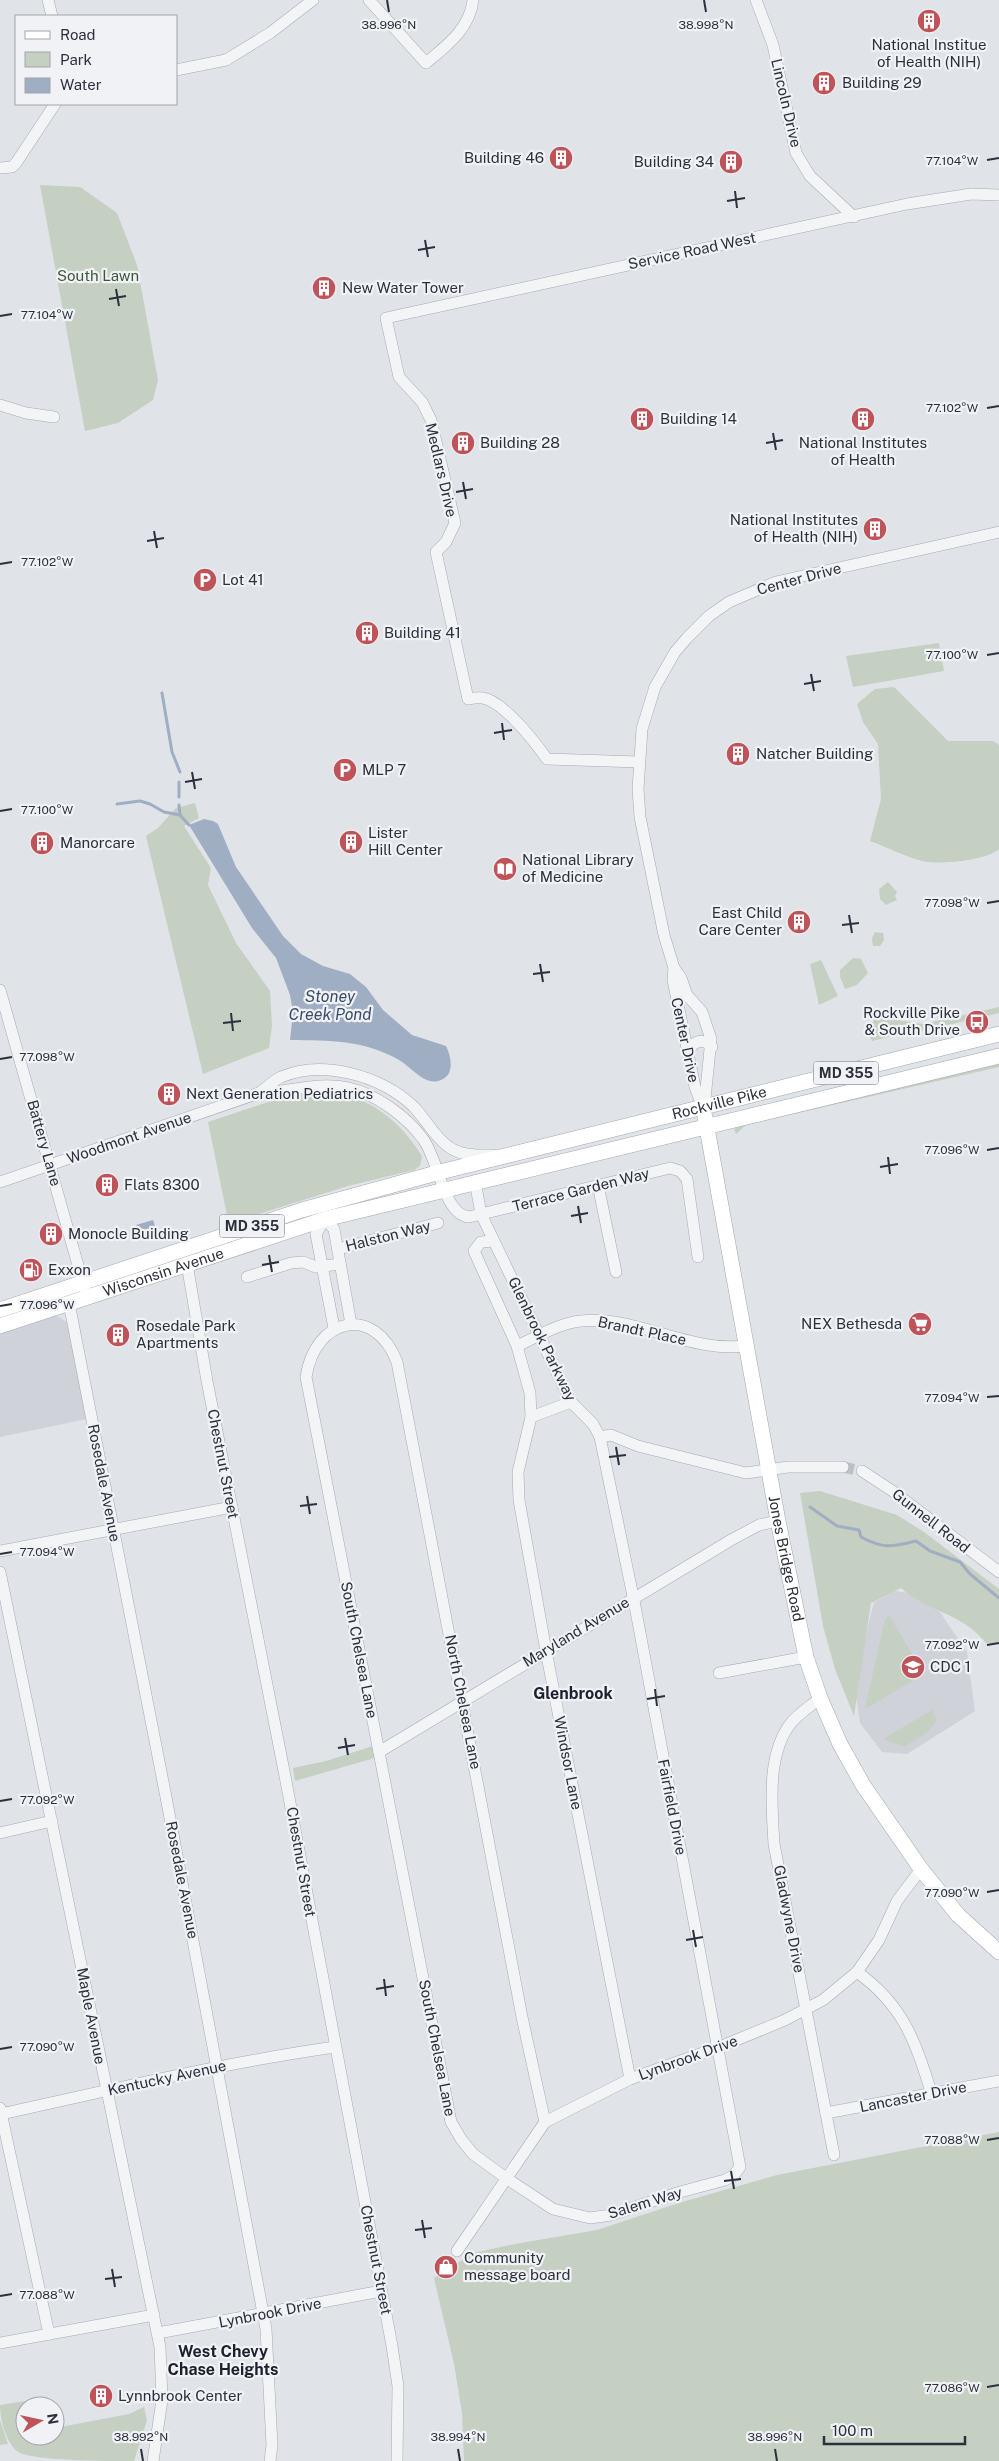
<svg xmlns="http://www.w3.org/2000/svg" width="999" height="2461" viewBox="0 0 999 2461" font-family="'Public Sans',sans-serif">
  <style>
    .built { fill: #cfd2d9 }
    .green { fill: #c5d0c3 }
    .water { fill: #a0aec3 }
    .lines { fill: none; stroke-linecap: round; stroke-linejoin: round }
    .stream { stroke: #a0aec3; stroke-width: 3 }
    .minor-tunnel { stroke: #bcbfc6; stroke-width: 11; stroke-dasharray: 11 5.5; stroke-linecap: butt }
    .minor-casing { stroke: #a6aab1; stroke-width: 12 }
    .major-casing { stroke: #a1a6b2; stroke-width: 16 }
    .minor { stroke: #f3f4f6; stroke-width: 11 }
    .major { stroke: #fff; stroke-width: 15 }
    .ticks { fill: none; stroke: #2b303d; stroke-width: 2 }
    .labels { text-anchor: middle; stroke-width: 4.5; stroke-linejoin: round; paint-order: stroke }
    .shield { fill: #f0f2f5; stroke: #666a74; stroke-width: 1 }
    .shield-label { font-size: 14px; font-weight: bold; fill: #2b303d }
    .poi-label { font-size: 15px; fill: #2b303d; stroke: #f0f2f5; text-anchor: start }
    .street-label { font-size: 15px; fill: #2b303d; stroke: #f0f2f5 }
    .park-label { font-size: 15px; fill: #3d573a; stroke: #f0f2f5 }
    .water-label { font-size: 16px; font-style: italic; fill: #3a4c6c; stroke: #f0f2f5 }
    .neighbourhood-label { font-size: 16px; font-weight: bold; fill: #1d212e; stroke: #f0f2f5 }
    .ticks-label { font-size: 12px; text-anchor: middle; fill: #2b303d; stroke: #f0f2f5; stroke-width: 4.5; stroke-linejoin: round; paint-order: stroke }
  </style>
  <rect width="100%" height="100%" fill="#e0e3e8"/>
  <g class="built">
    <polygon points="55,1315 67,1322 87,1419 0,1437 0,1333"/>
    <polygon points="895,1591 929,1596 967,1652 975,1711 907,1754 882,1752 860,1723 854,1682 874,1602"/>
  </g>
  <g class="green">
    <polygon points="40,185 80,187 117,213 137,265 158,380 153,400 118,423 85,431"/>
    <polygon points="939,643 944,671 853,687 846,656"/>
    <path d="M894 687 948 741H993L999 745V849C987 860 945 864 928 862 912 860 887 847 870 841L881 799 878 744 863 722 857 704 875 689Z"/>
    <polygon points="195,803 199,818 184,826 211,868 208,885 236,943 270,991 272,1026 269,1048 203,1074 146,836 158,828 176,808"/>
    <polygon points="888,882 897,892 895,896 897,900 886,905 880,899 879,889"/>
    <polygon points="875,932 883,933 884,940 880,946 873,946 872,938"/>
    <polygon points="853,958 861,959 868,973 857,985 845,989 840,977 840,970"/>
    <polygon points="821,960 838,996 819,1005 810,964"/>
    <polygon points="999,1007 999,1013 901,1036 892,1036 872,1041 869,1034 874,1019 881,1017 923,1024"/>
    <polygon points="999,1063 999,1067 746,1125 736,1134 734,1129 741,1126"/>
    <path d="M326 1091C371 1097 398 1119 422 1156L420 1166 414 1170 348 1186 246 1218 228 1220 208 1122 292 1094Z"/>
    <path d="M820 1491 897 1515 924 1532 999 1589V1643H986C961 1612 929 1613 901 1588L871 1603 854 1716 835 1669 823 1626 800 1493Z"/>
    <polygon points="889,1615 924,1674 865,1709 885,1619"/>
    <polygon points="932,1710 937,1719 928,1732 904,1747 883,1739"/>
    <polygon points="376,1745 378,1757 295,1781 293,1768 326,1761"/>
    <polygon points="999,2132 999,2461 464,2461 462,2413 454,2364 434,2278 473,2253 515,2244 597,2230 682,2202 777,2175"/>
    <path d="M32 2400 33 2406H25V2436H55V2428L129 2414 144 2407 147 2420 134 2461C105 2461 42 2461 20 2453 6 2445 0 2419 0 2405Z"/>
    <polygon points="0,2420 8,2444 0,2445"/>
  </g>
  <g class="water">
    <path d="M204 819 213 821 218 824 236 867 283 936 301 954 323 966 350 974 366 987 383 1010 412 1035 446 1046C452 1058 455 1077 438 1081 424 1085 410 1066 399 1060 362 1039 330 1041 290 1040L293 1012 290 995 276 958 252 928 189 825Z"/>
    <polygon points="153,1220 157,1232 161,1233 138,1240 137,1237 140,1236 136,1225"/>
  </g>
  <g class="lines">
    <g class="stream">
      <polyline points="162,693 172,752 180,772"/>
      <polyline points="179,797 179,782"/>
      <polyline points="117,804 140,801 150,804 164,812 180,815 189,825"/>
      <polyline points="179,805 180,815"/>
      <path d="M810 1507 837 1526 859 1530 861 1537C883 1549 892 1547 916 1541L930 1551 960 1562 970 1574 999 1598"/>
    </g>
    <polyline class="minor-tunnel" points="843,1467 862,1471"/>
    <g class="minor-casing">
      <g id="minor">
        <polyline points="48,0 52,16"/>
        <path d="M369 0 426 63C446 46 470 29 473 0"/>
        <polyline points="756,0 773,45 796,153 810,176 854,217"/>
        <polyline points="176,70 226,60 270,33 313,0"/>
        <polyline points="0,168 12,167 16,163 55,104"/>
        <polyline points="0,405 26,413 54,417"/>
        <path d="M639 762 547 759C535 742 504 702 483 698 478 697 473 698 468 699L436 552 446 542 455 523 431 420 422 402 399 377 386 318 907 204 971 194 999 195"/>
        <polyline points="674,968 673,980 695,1087 702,1105"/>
        <polyline points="0,990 85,1290"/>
        <path d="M688 1051C695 1040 703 1038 712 1047"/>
        <path d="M259 1093C290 1092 318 1081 349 1088 376 1094 407 1117 423 1139 439 1160 443 1214 469 1217L670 1168 680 1171 687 1179 698 1257"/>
        <polyline points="704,1109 711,1039 702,1012 687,995 681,978 674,968 664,935 640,817 638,789 642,729 655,687 675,652 687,638 709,616 729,602 776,582 999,532"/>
        <polyline points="475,1181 481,1214 571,1402 593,1424 600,1437 611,1435 638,1446 746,1473 788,1467 843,1467"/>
        <path d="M0 1182 259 1093C266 1088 273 1081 281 1077 323 1059 381 1076 413 1106 426 1119 434 1137 449 1147 461 1156 479 1155 493 1155"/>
        <polyline points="598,1185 616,1272"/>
        <polyline points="493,1241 481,1242 474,1251 517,1346 530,1393 531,1417 518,1472 519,1500 546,1651 630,2079"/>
        <polyline points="338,1249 438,1223"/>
        <polyline points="187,1264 207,1381 285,1776 392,2346 398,2386 397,2461"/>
        <polyline points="247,1277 291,1263 303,1262 316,1267 340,1264"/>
        <polyline points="69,1303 166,1797 266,2329 272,2445 270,2461"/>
        <polyline points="334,1328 316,1234 325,1219 334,1229 351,1324"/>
        <path d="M517 1346C537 1337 559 1323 581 1321 635 1315 689 1353 746 1346"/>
        <polyline points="531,1417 571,1402"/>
        <polyline points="862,1471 894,1492 999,1572"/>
        <polyline points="0,1551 232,1507"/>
        <polyline points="0,1572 160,2347 162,2400 153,2461"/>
        <polyline points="719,1673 806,1657"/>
        <path d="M820 1698C811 1706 799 1713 791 1723 766 1755 772 1806 774 1844L834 2155"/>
        <polyline points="379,1752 731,1540 759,1525 778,1521"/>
        <polyline points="0,1833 52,1821"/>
        <path d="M857 1972C902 2004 916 2041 931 2092"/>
        <polyline points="0,2108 49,2334"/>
        <polyline points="826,2113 999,2081"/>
        <path d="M0 2114C111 2090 222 2063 335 2047"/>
        <path d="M545 2122 522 2017 397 1362C375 1304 315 1317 306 1377L451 2122 461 2139 473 2154 506 2178 553 2209 590 2218 611 2215 680 2192 725 2180 733 2176 740 2167 635 1606 600 1437"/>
        <polyline points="457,2251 545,2122 630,2079 717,2048 785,2020 823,2000 857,1972 879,1940 897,1901 921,1869"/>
        <polyline points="158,2333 381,2291"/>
        <polyline points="0,2343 154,2315"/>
      </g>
    </g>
    <g class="major-casing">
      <g id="major">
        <path id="s1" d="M705 1117 778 1521 806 1657 820 1698 840 1744 863 1785 921 1869 958 1915 999 1952"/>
        <path id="s2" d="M0 1310 302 1210 440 1172 999 1034"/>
        <path id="s3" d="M0 1326 325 1219 999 1056"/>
      </g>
    </g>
    <use href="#minor" class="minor"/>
    <use href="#major" class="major"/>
  </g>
  <path class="ticks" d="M387 0 389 12M704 0 706 12M987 160 999 158M735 191 737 208M727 201 745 198M425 240 428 257M418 250 435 247M116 289 119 306M109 299 126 296M0 316 12 314M987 408 999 406M773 433 776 450M766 443 783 440M463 482 466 499M456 492 473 489M154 531 157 548M147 541 164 538M0 564 12 562M987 655 999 653M811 674 814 691M804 684 821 681M502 723 504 740M494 733 512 730M192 772 195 789M185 782 202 779M0 811 12 809M987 903 999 901M849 915 852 933M842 925 859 923M540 964 543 982M533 974 550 972M231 1013 233 1031M223 1023 241 1021M0 1059 12 1057M987 1150 999 1148M888 1157 890 1174M880 1167 898 1164M578 1206 581 1223M571 1216 588 1213M269 1255 272 1272M262 1265 279 1262M0 1306 12 1304M987 1397 999 1396M616 1447 619 1465M609 1457 626 1455M307 1496 310 1514M300 1506 317 1504M0 1554 12 1552M987 1645 999 1643M655 1689 657 1706M647 1699 665 1696M345 1738 348 1755M338 1748 355 1745M0 1801 12 1799M987 1892 999 1890M693 1930 696 1947M686 1940 703 1937M384 1979 386 1996M376 1989 394 1986M0 2049 12 2047M987 2140 999 2138M731 2171 734 2189M724 2181 741 2179M422 2220 425 2238M415 2230 432 2228M112 2269 115 2287M105 2279 122 2277M0 2296 12 2294M987 2387 999 2385M141 2449 143 2461M458 2449 460 2461M775 2449 777 2461"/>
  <defs>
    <g id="building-disc" transform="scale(1.25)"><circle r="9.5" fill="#be545a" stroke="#f0f2f5"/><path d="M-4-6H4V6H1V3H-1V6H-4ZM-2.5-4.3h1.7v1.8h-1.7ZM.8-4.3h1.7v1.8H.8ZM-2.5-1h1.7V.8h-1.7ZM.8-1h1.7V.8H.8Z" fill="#fff"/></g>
    <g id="parking-disc" transform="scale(1.25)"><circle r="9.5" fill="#be545a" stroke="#f0f2f5"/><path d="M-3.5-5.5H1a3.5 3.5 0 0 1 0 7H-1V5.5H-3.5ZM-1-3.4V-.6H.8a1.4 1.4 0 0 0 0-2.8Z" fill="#fff"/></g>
    <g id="library-disc" transform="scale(1.25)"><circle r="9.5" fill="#be545a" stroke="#f0f2f5"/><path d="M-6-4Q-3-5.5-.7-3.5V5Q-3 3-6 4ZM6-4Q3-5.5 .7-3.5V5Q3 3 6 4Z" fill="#fff"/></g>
    <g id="bus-disc" transform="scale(1.25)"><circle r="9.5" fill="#be545a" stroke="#f0f2f5"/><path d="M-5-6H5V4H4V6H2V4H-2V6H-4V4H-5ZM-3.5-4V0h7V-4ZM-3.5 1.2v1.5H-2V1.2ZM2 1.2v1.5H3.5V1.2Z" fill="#fff"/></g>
    <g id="fuel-disc" transform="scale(1.25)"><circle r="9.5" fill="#be545a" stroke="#f0f2f5"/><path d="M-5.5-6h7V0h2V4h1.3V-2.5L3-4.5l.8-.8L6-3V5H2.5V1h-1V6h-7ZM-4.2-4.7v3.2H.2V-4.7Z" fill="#fff"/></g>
    <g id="supermarket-disc" transform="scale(1.25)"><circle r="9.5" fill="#be545a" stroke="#f0f2f5"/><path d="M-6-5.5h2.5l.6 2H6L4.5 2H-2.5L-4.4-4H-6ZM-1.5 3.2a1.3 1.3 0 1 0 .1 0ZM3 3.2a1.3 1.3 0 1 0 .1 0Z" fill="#fff"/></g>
    <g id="school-disc" transform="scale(1.25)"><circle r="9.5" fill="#be545a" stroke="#f0f2f5"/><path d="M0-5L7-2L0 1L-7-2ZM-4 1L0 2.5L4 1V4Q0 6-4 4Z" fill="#fff"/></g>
    <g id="shop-disc" transform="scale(1.25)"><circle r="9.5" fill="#be545a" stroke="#f0f2f5"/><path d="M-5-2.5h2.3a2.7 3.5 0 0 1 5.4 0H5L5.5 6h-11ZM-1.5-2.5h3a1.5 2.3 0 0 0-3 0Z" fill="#fff"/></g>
  </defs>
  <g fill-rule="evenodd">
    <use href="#building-disc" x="929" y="21"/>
    <use href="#building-disc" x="824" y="83"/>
    <use href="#building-disc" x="561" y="158"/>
    <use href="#building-disc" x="731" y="162"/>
    <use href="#building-disc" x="324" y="288"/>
    <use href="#building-disc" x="642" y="419"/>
    <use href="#building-disc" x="863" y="419"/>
    <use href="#building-disc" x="463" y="443"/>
    <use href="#building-disc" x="875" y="529"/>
    <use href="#parking-disc" x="205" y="580"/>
    <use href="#building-disc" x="367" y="633"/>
    <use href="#building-disc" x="738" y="754"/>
    <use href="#parking-disc" x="345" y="770"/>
    <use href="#building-disc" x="351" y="842"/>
    <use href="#building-disc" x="42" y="843"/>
    <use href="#library-disc" x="505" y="869"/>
    <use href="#building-disc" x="799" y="922"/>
    <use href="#bus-disc" x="977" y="1022"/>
    <use href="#building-disc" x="169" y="1094"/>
    <use href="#building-disc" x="107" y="1185"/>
    <use href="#building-disc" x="51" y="1234"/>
    <use href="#fuel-disc" x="31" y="1270"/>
    <use href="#supermarket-disc" x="920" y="1324"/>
    <use href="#building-disc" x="118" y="1335"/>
    <use href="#school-disc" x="913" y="1667"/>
    <use href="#shop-disc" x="446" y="2267"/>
    <use href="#building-disc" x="101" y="2396"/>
  </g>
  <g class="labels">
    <g class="shield">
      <rect x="813.5" y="1061.5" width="65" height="23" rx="4"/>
      <rect x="219.5" y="1214.5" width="65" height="23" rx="4"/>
    </g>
    <g class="shield-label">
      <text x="846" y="1078">MD 355</text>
      <text x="252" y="1231">MD 355</text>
    </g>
    <g class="poi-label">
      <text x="929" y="50" text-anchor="middle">National Institue<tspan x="929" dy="17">of Health (NIH)</tspan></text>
      <text x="842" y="88">Building 29</text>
      <text x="544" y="163" text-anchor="end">Building 46</text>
      <text x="714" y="167" text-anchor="end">Building 34</text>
      <text x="342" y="293">New Water Tower</text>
      <text x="660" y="424">Building 14</text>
      <text x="480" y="448">Building 28</text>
      <text x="863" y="448" text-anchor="middle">National Institutes<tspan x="863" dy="17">of Health</tspan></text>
      <text x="858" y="525" text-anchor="end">National Institutes<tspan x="858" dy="17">of Health (NIH)</tspan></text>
      <text x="222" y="585">Lot 41</text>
      <text x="384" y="638">Building 41</text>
      <text x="756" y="759">Natcher Building</text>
      <text x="362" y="775">MLP 7</text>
      <text x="368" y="838">Lister<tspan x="368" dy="17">Hill Center</tspan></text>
      <text x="60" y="848">Manorcare</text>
      <text x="522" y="865">National Library<tspan x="522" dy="17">of Medicine</tspan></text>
      <text x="782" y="918" text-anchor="end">East Child<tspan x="782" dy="17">Care Center</tspan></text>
      <text x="960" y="1018" text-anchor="end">Rockville Pike<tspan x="960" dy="17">&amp; South Drive</tspan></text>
      <text x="186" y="1099">Next Generation Pediatrics</text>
      <text x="124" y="1190">Flats 8300</text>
      <text x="68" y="1239">Monocle Building</text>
      <text x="48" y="1275">Exxon</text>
      <text x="902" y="1329" text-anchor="end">NEX Bethesda</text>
      <text x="136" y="1331">Rosedale Park<tspan x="136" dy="17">Apartments</tspan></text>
      <text x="930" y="1672">CDC 1</text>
      <text x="464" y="2263">Community<tspan x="464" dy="17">message board</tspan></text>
      <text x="118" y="2401">Lynnbrook Center</text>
    </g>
    <g class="street-label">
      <text transform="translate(786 103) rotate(77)" y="5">Lincoln Drive</text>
      <text transform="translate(692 251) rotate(-12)" y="5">Service Road West</text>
      <text transform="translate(441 470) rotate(77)" y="5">Medlars Drive</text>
      <text transform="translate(799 579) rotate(-15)" y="5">Center Drive</text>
      <text transform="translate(685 1040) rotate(78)" y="5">Center Drive</text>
      <text dy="5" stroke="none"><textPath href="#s2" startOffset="749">Rockville Pike</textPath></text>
      <text transform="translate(129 1138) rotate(-19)" y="5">Woodmont Avenue</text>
      <text transform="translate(44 1143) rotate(74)" y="5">Battery Lane</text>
      <text transform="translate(581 1190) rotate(-14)" y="5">Terrace Garden Way</text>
      <text transform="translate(388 1236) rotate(-14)" y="5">Halston Way</text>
      <text dy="5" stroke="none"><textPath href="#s3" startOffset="172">Wisconsin Avenue</textPath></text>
      <text transform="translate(642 1331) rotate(12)" y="5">Brandt Place</text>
      <text transform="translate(542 1339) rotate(64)" y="5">Glenbrook Parkway</text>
      <text transform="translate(223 1464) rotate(79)" y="5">Chestnut Street</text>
      <text transform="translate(104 1483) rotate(79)" y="5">Rosedale Avenue</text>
      <text transform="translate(931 1521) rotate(38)" y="5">Gunnell Road</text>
      <text dy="5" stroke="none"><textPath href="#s1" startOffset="449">Jones Bridge Road</textPath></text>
      <text transform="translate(576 1632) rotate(-31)" y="5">Maryland Avenue</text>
      <text transform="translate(359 1650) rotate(79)" y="5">South Chelsea Lane</text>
      <text transform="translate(463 1702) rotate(79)" y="5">North Chelsea Lane</text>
      <text transform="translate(568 1763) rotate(79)" y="5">Windsor Lane</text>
      <text transform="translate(672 1807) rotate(79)" y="5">Fairfield Drive</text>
      <text transform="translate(301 1862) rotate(80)" y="5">Chestnut Street</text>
      <text transform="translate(182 1880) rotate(79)" y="5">Rosedale Avenue</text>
      <text transform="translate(789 1919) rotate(79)" y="5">Gladwyne Drive</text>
      <text transform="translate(91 2016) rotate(79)" y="5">Maple Avenue</text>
      <text transform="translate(437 2048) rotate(79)" y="5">South Chelsea Lane</text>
      <text transform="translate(688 2058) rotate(-20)" y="5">Lynbrook Drive</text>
      <text transform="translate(167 2078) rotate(-12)" y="5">Kentucky Avenue</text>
      <text transform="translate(913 2097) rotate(-11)" y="5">Lancaster Drive</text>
      <text transform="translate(645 2203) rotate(-17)" y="5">Salem Way</text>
      <text transform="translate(376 2260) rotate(79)" y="5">Chestnut Street</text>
      <text transform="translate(270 2313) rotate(-11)" y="5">Lynbrook Drive</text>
    </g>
    <g class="park-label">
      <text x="98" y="281">South Lawn</text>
    </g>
    <g class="water-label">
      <text x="330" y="1002">Stoney<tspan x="330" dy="18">Creek Pond</tspan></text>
    </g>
    <g class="neighbourhood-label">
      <text x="573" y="1699">Glenbrook</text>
      <text x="223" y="2357">West Chevy<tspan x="223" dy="18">Chase Heights</tspan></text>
    </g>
  </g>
  <g class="ticks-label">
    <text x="389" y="29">38.996°N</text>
    <text x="706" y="29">38.998°N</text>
    <text x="952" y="165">77.104°W</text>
    <text x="47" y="319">77.104°W</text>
    <text x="952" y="412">77.102°W</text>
    <text x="47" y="566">77.102°W</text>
    <text x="952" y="659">77.100°W</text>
    <text x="47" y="814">77.100°W</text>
    <text x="952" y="907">77.098°W</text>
    <text x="47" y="1061">77.098°W</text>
    <text x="952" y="1154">77.096°W</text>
    <text x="47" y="1309">77.096°W</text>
    <text x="952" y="1402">77.094°W</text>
    <text x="47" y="1556">77.094°W</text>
    <text x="952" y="1649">77.092°W</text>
    <text x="47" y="1804">77.092°W</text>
    <text x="952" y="1897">77.090°W</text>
    <text x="47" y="2051">77.090°W</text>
    <text x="952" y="2144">77.088°W</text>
    <text x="47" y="2299">77.088°W</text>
    <text x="952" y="2392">77.086°W</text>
    <text x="141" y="2441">38.992°N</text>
    <text x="458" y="2441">38.994°N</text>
    <text x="775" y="2441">38.996°N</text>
  </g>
  <rect x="15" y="15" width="162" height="90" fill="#f0f2f5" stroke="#a1a4ab"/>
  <rect x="25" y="31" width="25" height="8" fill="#ffffff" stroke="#a1a4ab"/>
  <text x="60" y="40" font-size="15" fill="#2b303d">Road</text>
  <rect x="25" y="52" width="25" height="15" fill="#c5d0c3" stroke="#a1a4ab"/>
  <text x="60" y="65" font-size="15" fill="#2b303d">Park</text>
  <rect x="25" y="78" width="25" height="15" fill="#a0aec3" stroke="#a1a4ab"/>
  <text x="60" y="90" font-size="15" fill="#2b303d">Water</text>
  <g transform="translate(40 2421) rotate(81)"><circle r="24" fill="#f0f2f5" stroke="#a1a4ab"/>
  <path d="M0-4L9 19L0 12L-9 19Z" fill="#be545a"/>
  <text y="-8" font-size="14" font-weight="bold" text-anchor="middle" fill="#2b303d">N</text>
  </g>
  <path d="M824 2436v8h141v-8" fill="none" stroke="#2b303d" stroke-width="2.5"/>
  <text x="832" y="2436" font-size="15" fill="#2b303d" stroke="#f0f2f5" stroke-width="4" paint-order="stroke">100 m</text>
</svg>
